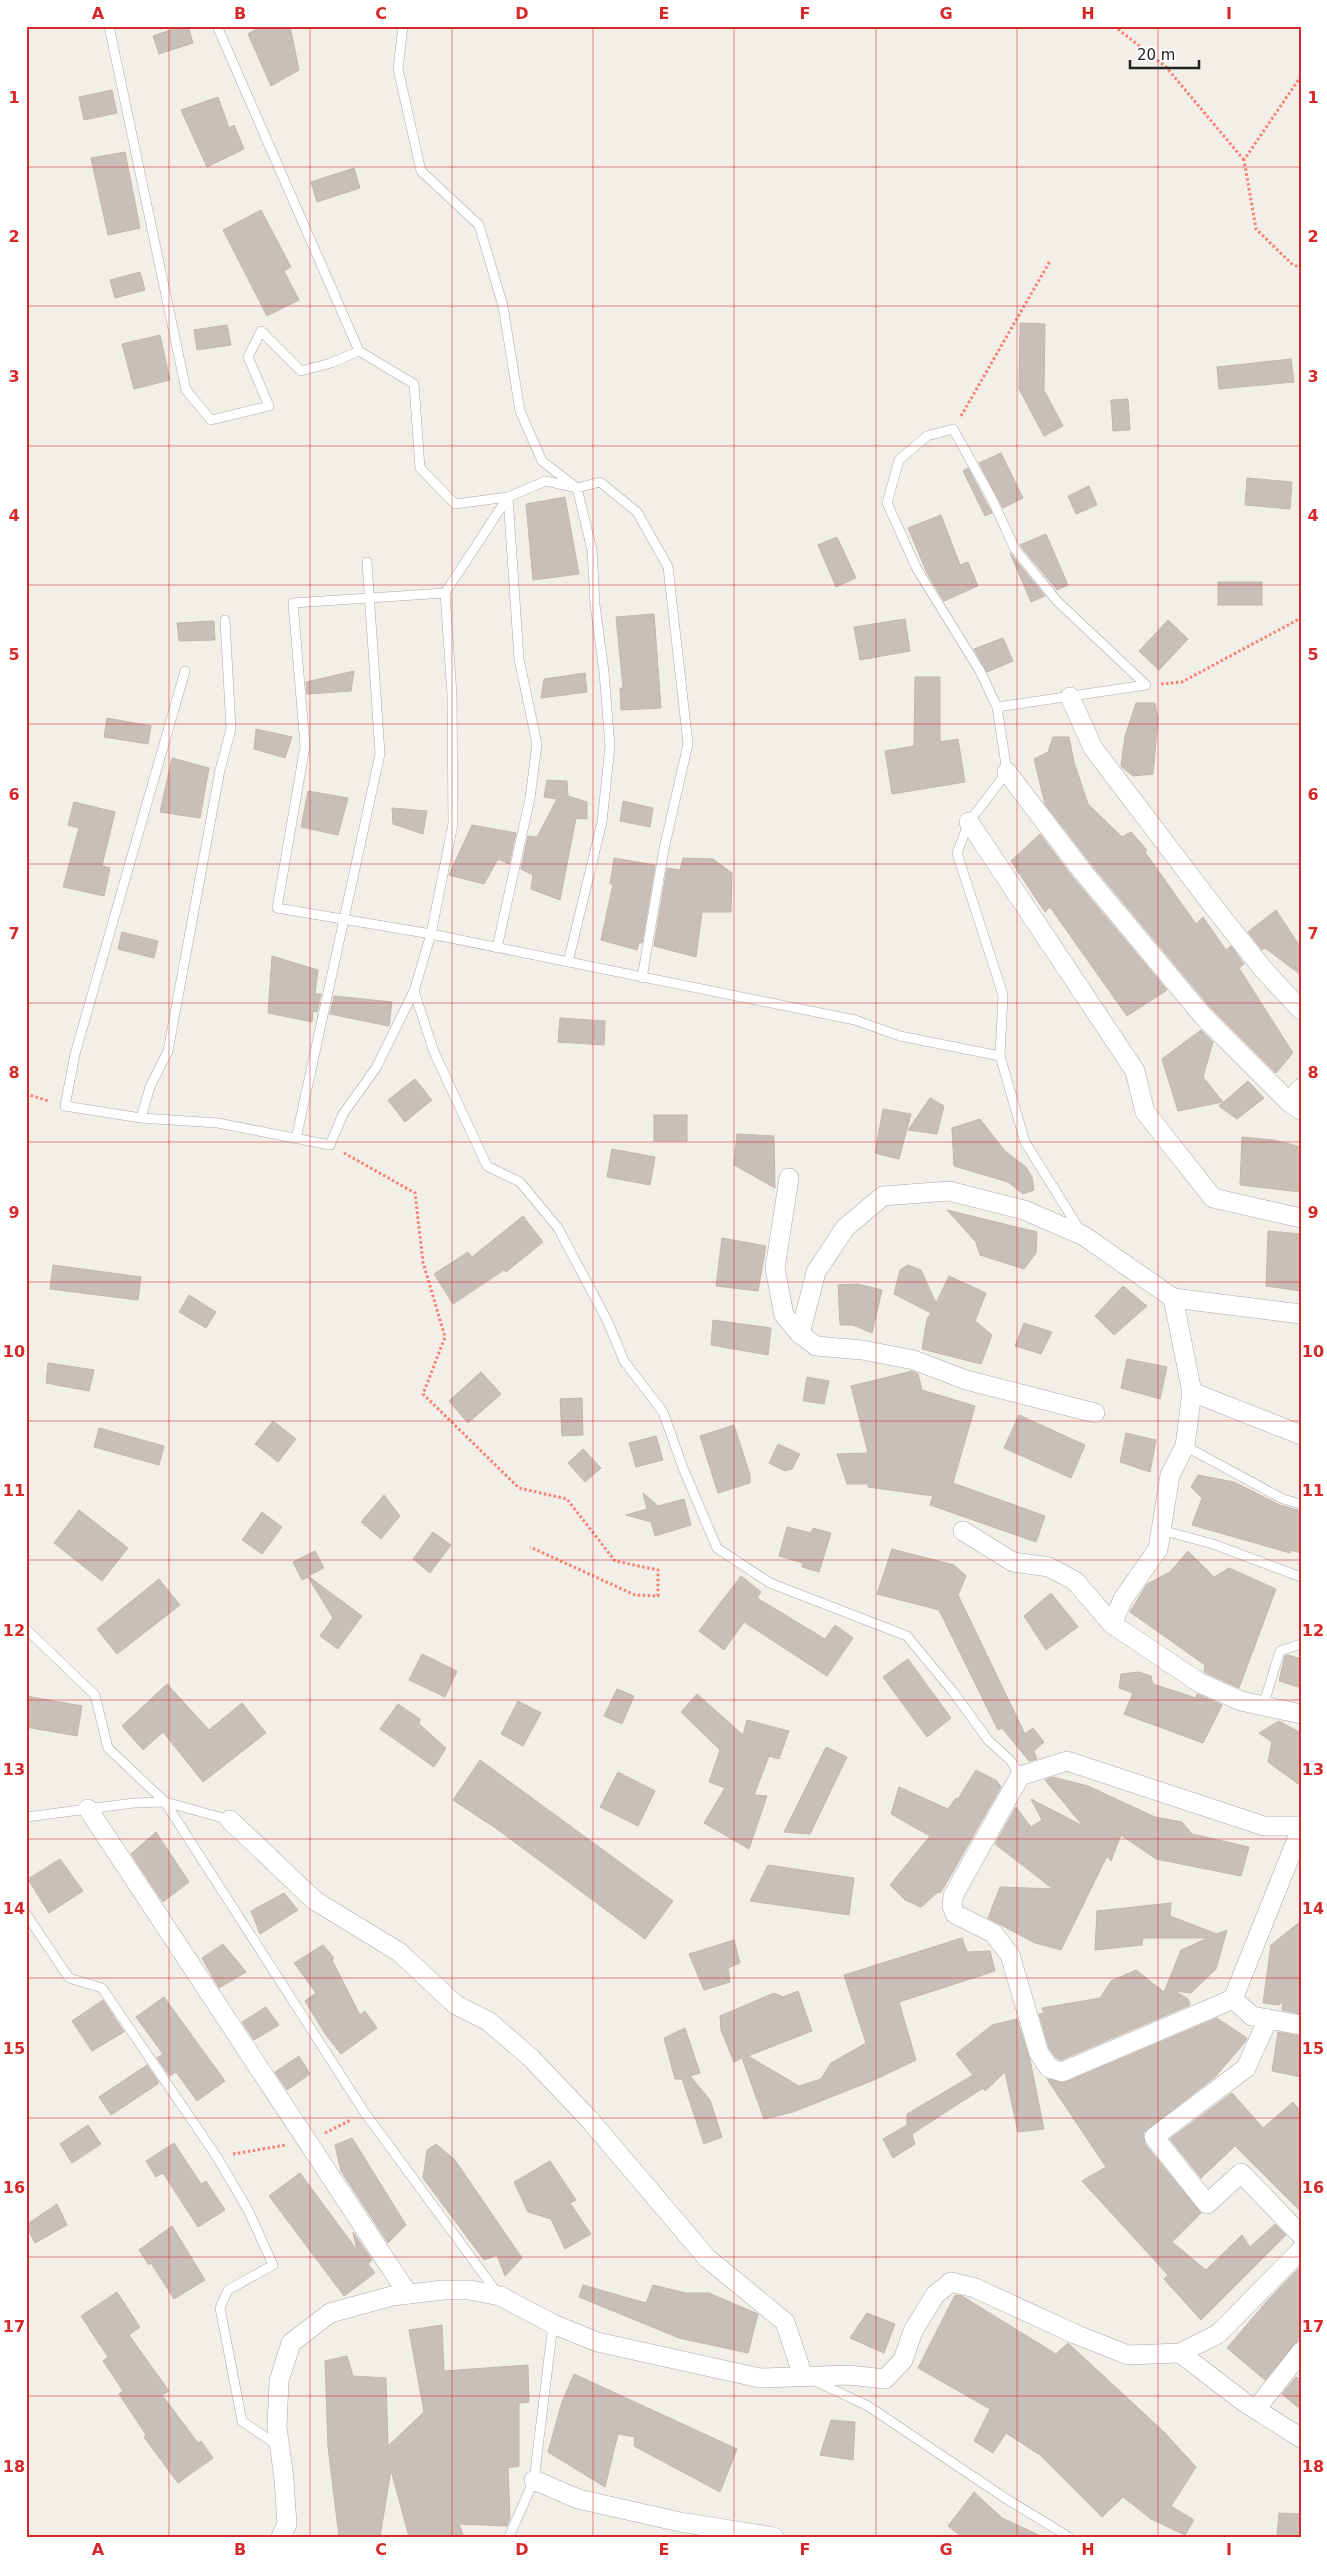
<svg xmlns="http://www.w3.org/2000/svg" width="1327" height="2563" viewBox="0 0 1327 2563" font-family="'DejaVu Sans',sans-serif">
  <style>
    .building { fill: #c7bfb8; stroke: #c4b6ab }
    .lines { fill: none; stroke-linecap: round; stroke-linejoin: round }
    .service-casing { stroke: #a9a9a9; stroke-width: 10 }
    .minor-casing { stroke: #a9a9a9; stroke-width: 20 }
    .path { stroke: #fa8072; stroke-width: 3; stroke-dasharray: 2.5 2.5; stroke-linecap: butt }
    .service { stroke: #fff; stroke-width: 9 }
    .minor { stroke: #fff; stroke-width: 19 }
    .grid { fill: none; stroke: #d62828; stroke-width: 1; stroke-opacity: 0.55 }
    .neatline { fill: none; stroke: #d62828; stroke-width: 2 }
    .grid-label { font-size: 16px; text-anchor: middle; font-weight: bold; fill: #d62828 }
  </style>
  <rect width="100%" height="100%" fill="#f2efe9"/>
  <g class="building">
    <polygon points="182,26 188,26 193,43 159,54 153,36"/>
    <polygon points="262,26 290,26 299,70 271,86 248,34"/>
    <polygon points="112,90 117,113 84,120 79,97"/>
    <polygon points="218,97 229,128 234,125 244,149 207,167 181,110"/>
    <polygon points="125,152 140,228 108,235 91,158"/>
    <polygon points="354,168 360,188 317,202 311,182"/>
    <polygon points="261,210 291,267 284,271 299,300 267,316 223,230"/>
    <polygon points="140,272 145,290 115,298 110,280"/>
    <polygon points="1020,323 1045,324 1044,390 1063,426 1044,436 1019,389"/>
    <polygon points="227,325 231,345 197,350 194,330"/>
    <polygon points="160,335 170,380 134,389 122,344"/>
    <polygon points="1291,359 1294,382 1219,389 1217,367"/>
    <polygon points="1128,399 1130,430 1113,431 1111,400"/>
    <polygon points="1001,453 1023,498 1003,508 979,463"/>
    <polygon points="968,468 992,513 985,516 963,471"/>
    <polygon points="1247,478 1292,482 1290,509 1245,505"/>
    <polygon points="1089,486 1097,505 1076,514 1068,496"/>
    <polygon points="565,497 579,574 533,580 526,504"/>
    <polygon points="941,515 960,565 968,562 978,586 944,601 927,573 908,528"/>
    <polygon points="1046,534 1068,585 1057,590 1020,545"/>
    <polygon points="837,537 856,578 836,587 818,545"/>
    <polygon points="1010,553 1045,596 1031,602"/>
    <rect x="1218" y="582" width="44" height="23"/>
    <polygon points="654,614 661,708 621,710 620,688 623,688 616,617"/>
    <polygon points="905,619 910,651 860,660 854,627"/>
    <polygon points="1168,620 1188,639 1159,670 1139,651"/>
    <polygon points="214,621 215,640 179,641 177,623"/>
    <polygon points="1003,638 1013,661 987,672 974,649"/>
    <polygon points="354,671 351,691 307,694 306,682"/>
    <polygon points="585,673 587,692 541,698 544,679"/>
    <polygon points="915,677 940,677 940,742 958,739 965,782 892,794 885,751 914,746"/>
    <polygon points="1136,703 1155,703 1158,719 1153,774 1133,776 1121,766 1125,736"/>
    <polygon points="107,718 151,726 148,744 104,737"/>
    <polygon points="256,729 292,737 285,758 254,749"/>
    <polygon points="1053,737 1069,737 1074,762 1088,804 1122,837 1131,832 1147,850 1145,852 1196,924 1203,917 1226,950 1231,946 1244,964 1239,968 1293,1053 1276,1073 1211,1008 1092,865 1045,804 1034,759 1048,752"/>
    <polygon points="172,758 209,768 200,818 160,812"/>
    <polygon points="547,780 567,781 568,796 587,802 587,819 576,818 560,900 531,889 533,875 521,869 528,836 537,837 557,799 544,797"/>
    <polygon points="308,791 348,798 338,835 301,827"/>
    <polygon points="623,801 653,808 650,827 620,821"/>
    <polygon points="74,802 115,812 102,866 110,868 104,896 63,887 79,828 68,825"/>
    <polygon points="392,808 427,811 423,834 393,824"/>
    <polygon points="472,825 516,833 509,864 498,859 484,884 449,875"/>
    <polygon points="1040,834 1074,879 1167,990 1127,1016 1050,907 1045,912 1011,861"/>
    <polygon points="614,858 655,865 642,943 639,943 637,950 601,940 613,884 610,884"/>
    <polygon points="683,858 713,859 732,873 731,912 702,912 696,957 654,946 667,868 680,870"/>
    <polygon points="1276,910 1301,948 1301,975 1265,948 1262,950 1248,932"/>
    <polygon points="122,932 158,941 154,958 118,949"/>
    <polygon points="272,956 318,970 315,994 321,994 317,1012 313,1011 312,1022 268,1013"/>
    <polygon points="334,996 392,1002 389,1026 330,1014"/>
    <polygon points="560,1018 605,1021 604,1045 558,1042"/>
    <polygon points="1201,1030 1213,1042 1203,1077 1223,1102 1178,1111 1162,1059"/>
    <polygon points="415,1079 432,1100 405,1122 388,1100"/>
    <polygon points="1248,1081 1264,1098 1237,1119 1219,1106"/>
    <polygon points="930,1098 944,1106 937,1134 908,1130"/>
    <polygon points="883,1109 911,1114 899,1159 875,1153"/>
    <rect x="654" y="1115" width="33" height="26"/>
    <polygon points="980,1119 1005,1151 1026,1167 1032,1177 1034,1190 1023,1194 1008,1182 954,1166 952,1128"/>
    <polygon points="737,1134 774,1136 775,1188 734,1165"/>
    <polygon points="1242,1137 1273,1140 1301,1147 1301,1192 1240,1185"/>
    <polygon points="612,1149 655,1157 650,1185 607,1177"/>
    <polygon points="947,1210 1037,1232 1036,1253 1024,1269 980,1255 976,1242"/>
    <polygon points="523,1216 543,1242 506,1272 504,1270 453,1304 434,1274 468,1252 472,1257"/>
    <polygon points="1268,1231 1301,1234 1301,1291 1266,1286"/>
    <polygon points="722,1238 766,1246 758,1291 716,1286"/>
    <polygon points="53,1265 141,1277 138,1300 50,1289"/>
    <polygon points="908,1265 921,1270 936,1303 949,1276 986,1293 975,1321 992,1335 981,1364 922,1349 927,1319 931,1313 894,1294 900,1270"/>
    <polygon points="858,1284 882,1290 872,1333 853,1325 840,1325 838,1285"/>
    <polygon points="1123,1286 1147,1306 1114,1335 1095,1316"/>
    <polygon points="189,1295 216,1312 206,1328 179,1312"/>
    <polygon points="713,1320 771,1328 768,1355 711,1345"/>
    <polygon points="1024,1323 1052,1332 1041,1354 1015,1346"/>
    <polygon points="1127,1359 1167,1367 1160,1399 1121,1388"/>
    <polygon points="48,1363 94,1370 89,1391 46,1383"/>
    <polygon points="912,1371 918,1374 922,1390 975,1406 953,1483 1045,1516 1036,1542 930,1505 933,1496 868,1487 868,1484 847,1484 837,1454 868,1453 851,1386"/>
    <polygon points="481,1372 501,1394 468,1423 449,1401"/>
    <polygon points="807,1377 829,1381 824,1404 803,1401"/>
    <polygon points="582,1398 583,1435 562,1436 560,1399"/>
    <polygon points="1019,1415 1085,1445 1071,1478 1004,1448"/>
    <polygon points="273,1421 296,1439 278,1462 255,1444"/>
    <polygon points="734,1425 750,1475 750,1483 718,1493 700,1436"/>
    <polygon points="99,1428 164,1446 159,1465 94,1447"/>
    <polygon points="1126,1433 1156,1440 1150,1472 1120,1462"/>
    <polygon points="656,1436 663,1460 636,1467 629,1443"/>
    <polygon points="778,1444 800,1454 792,1469 785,1471 769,1463"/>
    <polygon points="583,1449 601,1468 585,1482 568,1463"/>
    <polygon points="1198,1475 1234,1482 1280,1505 1301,1511 1301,1553 1291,1550 1290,1553 1192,1525 1202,1498 1191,1487"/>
    <polygon points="643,1493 658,1506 684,1499 691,1525 655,1536 651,1522 626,1515 647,1509"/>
    <polygon points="384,1495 400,1516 381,1539 361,1522"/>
    <polygon points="79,1510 128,1548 102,1581 54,1543"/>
    <polygon points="262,1512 282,1527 262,1554 242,1540"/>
    <polygon points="787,1527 811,1533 813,1528 831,1533 819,1572 802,1567 803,1563 779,1556"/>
    <polygon points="433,1532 451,1545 430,1573 413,1559"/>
    <polygon points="892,1549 954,1565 966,1576 958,1595 1025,1734 1033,1728 1044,1742 1034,1751 1037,1759 1029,1761 1002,1728 998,1730 939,1610 877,1594"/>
    <polygon points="315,1551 324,1568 308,1576 362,1616 338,1649 320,1636 333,1618 308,1577 302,1580 293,1562"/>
    <polygon points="1188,1551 1214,1577 1229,1568 1276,1589 1239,1688 1204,1672 1205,1665 1130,1612 1147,1584 1170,1572"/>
    <polygon points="741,1576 761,1592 757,1598 825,1639 835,1625 853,1638 827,1676 744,1622 724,1650 699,1631"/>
    <polygon points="159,1579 180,1605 117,1654 97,1629"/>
    <polygon points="1051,1593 1078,1627 1046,1650 1024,1616"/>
    <polygon points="422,1654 457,1671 445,1697 409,1680"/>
    <polygon points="1288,1655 1301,1659 1301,1688 1279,1681 1285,1656"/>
    <polygon points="908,1659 951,1718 927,1737 883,1677"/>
    <polygon points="1139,1672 1151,1676 1153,1684 1196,1698 1197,1694 1222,1705 1203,1743 1124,1714 1133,1693 1119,1688 1121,1674"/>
    <polygon points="167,1684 209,1730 242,1703 266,1733 203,1782 163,1732 143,1750 122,1726"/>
    <polygon points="617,1689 634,1696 622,1724 604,1716"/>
    <polygon points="697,1694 743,1735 747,1720 789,1731 779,1759 769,1756 754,1795 767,1796 749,1849 704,1823 725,1788 709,1782 720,1750 681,1712"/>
    <polygon points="26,1696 82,1706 77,1736 26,1727"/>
    <polygon points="518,1701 541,1713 523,1746 501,1734"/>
    <polygon points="398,1704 420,1719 419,1724 446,1748 434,1767 380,1729"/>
    <polygon points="1279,1721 1301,1733 1301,1786 1268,1762 1272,1742 1259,1733"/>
    <polygon points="826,1747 847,1757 810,1834 784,1832"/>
    <polygon points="480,1760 673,1901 645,1939 497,1829 453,1800"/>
    <polygon points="976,1770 997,1781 1001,1787 944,1887 940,1893 938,1892 921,1907 905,1900 890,1885 930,1836 891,1814 899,1787 948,1809 956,1798 958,1799"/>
    <polygon points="618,1772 655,1791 638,1826 600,1807"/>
    <polygon points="1053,1777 1088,1786 1155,1817 1182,1822 1192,1834 1249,1847 1241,1876 1156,1859 1121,1835 1111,1861 1107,1856 1061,1950 1035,1943 988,1918 1000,1887 1053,1889 995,1844 1016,1807 1031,1827 1042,1820 1031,1799 1083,1826 1045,1780"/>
    <polygon points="156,1832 189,1882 163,1902 131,1854"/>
    <polygon points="60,1859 83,1891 49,1913 28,1879"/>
    <polygon points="768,1865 854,1878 849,1915 750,1901"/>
    <polygon points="284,1893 298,1910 260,1934 251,1911"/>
    <polygon points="1171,1903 1170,1916 1217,1934 1227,1930 1216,1969 1191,1993 1175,1991 1188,1999 1190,2005 1061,2060 1056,2058 1049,2048 1039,2014 1044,2013 1042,2008 1100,1998 1111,1981 1136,1970 1164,1992 1181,1950 1208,1938 1143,1938 1142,1945 1095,1950 1097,1911"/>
    <polygon points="1301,1921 1301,2014 1282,2010 1283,2001 1279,2005 1263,2003 1271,1945"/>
    <polygon points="962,1938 967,1952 990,1951 995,1971 899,2002 916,2060 874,2080 793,2112 764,2119 742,2058 734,2062 721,2030 720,2016 774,1993 783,1997 798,1991 812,2031 748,2056 799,2086 821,2079 831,2063 866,2043 844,1975"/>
    <polygon points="734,1940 740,1963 728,1968 730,1982 704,1990 689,1954"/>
    <polygon points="223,1944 246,1972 219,1988 202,1958"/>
    <polygon points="323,1945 334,1958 332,1960 360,2015 365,2011 377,2028 341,2054 326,2035 305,2001 316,1993 294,1963"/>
    <polygon points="164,1997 225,2081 197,2101 176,2072 170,2076 157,2058 163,2054 136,2017"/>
    <polygon points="103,2000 124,2032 92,2051 72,2021"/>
    <polygon points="266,2007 279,2025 254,2040 242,2022"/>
    <polygon points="1217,2018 1247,2038 1245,2042 1216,2076 1143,2133 1145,2144 1201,2213 1172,2242 1206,2270 1242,2235 1250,2247 1275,2224 1286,2235 1201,2320 1164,2279 1168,2275 1082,2181 1106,2167 1047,2079 1066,2082"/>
    <polygon points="1017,2019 1030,2060 1044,2129 1018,2132 1005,2072 985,2091 983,2088 912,2134 915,2144 893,2158 883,2139 907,2125 907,2114 973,2075 956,2054 992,2025"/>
    <polygon points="685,2028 700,2073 690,2076 710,2100 722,2137 704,2144 682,2079 675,2079 664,2038"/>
    <polygon points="1278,2032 1301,2036 1301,2077 1272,2071"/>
    <polygon points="299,2056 310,2074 287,2090 275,2072"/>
    <polygon points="147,2065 159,2083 111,2115 99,2097"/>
    <polygon points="1232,2093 1263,2128 1293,2102 1301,2112 1301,2212 1235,2146 1201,2178 1170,2139"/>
    <polygon points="88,2125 101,2144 72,2163 60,2144"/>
    <polygon points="352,2138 406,2225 388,2243 341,2171 335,2145"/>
    <polygon points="174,2143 201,2184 206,2181 225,2210 198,2227 163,2173 156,2177 146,2161"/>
    <polygon points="436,2144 455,2160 522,2258 505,2276 497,2255 484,2260 423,2178 427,2150"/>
    <polygon points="550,2161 576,2200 570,2203 591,2234 565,2249 551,2219 528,2212 514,2182"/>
    <polygon points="300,2173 357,2250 353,2232 372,2260 368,2264 375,2273 344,2296 269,2196"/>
    <polygon points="57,2204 67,2225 35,2243 26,2225"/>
    <polygon points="172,2226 205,2280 174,2299 151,2263 149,2265 139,2250"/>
    <polygon points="1301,2266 1301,2337 1265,2380 1227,2348 1268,2300"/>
    <polygon points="583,2285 646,2303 653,2285 686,2293 709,2293 758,2314 748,2353 679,2338 579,2297"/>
    <polygon points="117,2292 140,2327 129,2335 169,2391 162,2395 198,2443 201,2441 213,2458 178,2483 144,2437 146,2435 119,2394 123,2391 103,2361 108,2357 81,2316"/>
    <polygon points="955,2295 962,2296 1056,2354 1068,2343 1069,2344 1164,2432 1196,2467 1171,2506 1194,2520 1185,2535 1151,2519 1123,2497 1102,2517 1040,2455 1006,2433 993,2453 974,2441 990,2409 918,2368"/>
    <polygon points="867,2313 895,2324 884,2353 850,2338"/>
    <polygon points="442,2325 444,2371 528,2365 529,2402 519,2403 519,2466 508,2468 510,2518 507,2526 459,2524 464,2537 409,2537 391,2470 380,2537 339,2537 328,2447 325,2361 347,2356 353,2376 386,2378 388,2446 424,2412 409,2330"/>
    <polygon points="574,2374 737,2449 720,2492 634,2446 635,2437 618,2434 605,2487 548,2452 562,2402"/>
    <polygon points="1296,2377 1301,2380 1301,2410 1282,2394"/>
    <polygon points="831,2420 855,2422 853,2460 820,2455"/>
    <polygon points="974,2492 1002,2518 1043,2537 962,2537 948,2526"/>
    <polygon points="1279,2513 1301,2514 1301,2537 1277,2537"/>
  </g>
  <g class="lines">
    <g class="service-casing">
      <g id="service">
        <polyline points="109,26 186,390 211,420 269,406 248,357 261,331 301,371 331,363 359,351"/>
        <polyline points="217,26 359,351 414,384 420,468 455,504 508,497"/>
        <polyline points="403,26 398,69 421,171 479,225 503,306 520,411 542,461 577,488 546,481 508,497 519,659 537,744 530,798 497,948"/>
        <polyline points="445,593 293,603 305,746 277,908 431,934 453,824 452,695 445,593 508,497"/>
        <polyline points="225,620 231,729 220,770 168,1051 150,1087 141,1118 218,1123 330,1145 343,1114 376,1068 414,991"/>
        <polyline points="997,707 1146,685 1057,601 1015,549 991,497 953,429 927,436 899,460 887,503 917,569 980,671 997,707 1007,772 969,822 957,853 1003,995 1000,1056"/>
        <polyline points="568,962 602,822 610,746 604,672 595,605 592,550 577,488 600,482 637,512 668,567 688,744 664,849 642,978"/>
        <polyline points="141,1118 65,1106 75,1054 185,671"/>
        <polyline points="296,1139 380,754 367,562"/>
        <polyline points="1185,1446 1283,1499 1301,1504"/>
        <polyline points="1161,1530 1213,1544 1301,1577"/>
        <polyline points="26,1629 95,1695 108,1748 165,1802 134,1803 26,1817"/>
        <polyline points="1263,1706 1280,1651 1301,1644"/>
        <polyline points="1020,1776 1011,1761 988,1740 954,1693 907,1636 770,1583 717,1548 683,1468 663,1412 624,1361 608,1322 558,1228 520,1182 487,1166 434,1052 414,991 431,934 855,1020 900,1036 1000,1056 1025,1142 1081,1232"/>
        <polyline points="230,1820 165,1802 365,2113 498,2294"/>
        <polyline points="26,1914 69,1978 102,1988 217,2157 248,2210 273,2265 228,2290 220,2308 242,2421 278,2446"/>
        <polyline points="813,2380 868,2406 1005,2498 1069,2537"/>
        <polyline points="509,2537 534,2480 553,2324"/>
      </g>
    </g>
    <g class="minor-casing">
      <g id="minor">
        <polyline points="1070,697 1093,748 1213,906 1263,969 1301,1010"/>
        <polyline points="1007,772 1083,872 1203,1016 1289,1102 1301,1110"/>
        <polyline points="969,822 1135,1071 1145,1112 1213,1198 1301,1218"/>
        <polyline points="1289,1102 1301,1088"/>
        <polyline points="789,1178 775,1268 784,1315 800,1334 816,1346 862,1350 914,1360 966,1380 1095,1413"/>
        <polyline points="1173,1298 1301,1314"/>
        <polyline points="800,1334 816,1272 845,1228 883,1196 949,1191 1024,1210 1084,1236 1173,1298 1192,1392 1301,1435"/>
        <polyline points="963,1531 1013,1562 1049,1567 1075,1581 1112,1624 1200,1683 1241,1701 1301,1714"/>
        <polyline points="1112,1624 1123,1599 1158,1549 1170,1475 1185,1446 1192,1392"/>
        <polyline points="88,1809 408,2294"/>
        <polyline points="230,1820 314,1900 399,1952 456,2005 488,2021 530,2057 589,2119 707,2258 785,2322 803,2376"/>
        <polyline points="1301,1829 1233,1999 1252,2016 1301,2025"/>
        <polyline points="1233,1999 1062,2072 1049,2068 1039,2053 1010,1955 993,1933 955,1914 952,1906 953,1896 1020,1776 1067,1761 1264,1826 1301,1826"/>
        <polyline points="1268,2019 1246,2068 1154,2137 1207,2204 1241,2173 1301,2235"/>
        <polyline points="1180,2353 1244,2402 1301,2438"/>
        <polyline points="1256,2409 1301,2352"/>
        <polyline points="534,2480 578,2499 680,2522 774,2537"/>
        <polyline points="281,2537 287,2524 284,2479 277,2427 279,2381 291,2343 330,2313 392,2296 443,2290 470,2290 500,2296 553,2324 597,2342 760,2378 849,2375 885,2379 903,2360 913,2331 935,2295 951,2282 975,2288 1075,2334 1128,2355 1180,2353 1218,2334 1301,2250"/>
      </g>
    </g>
    <g class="path">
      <polyline points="1114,26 1166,67 1244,160"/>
      <polyline points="1301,76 1244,160 1256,229 1292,264 1301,268"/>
      <polyline points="961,416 1050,261"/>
      <polyline points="1161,684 1182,682 1301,618"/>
      <polyline points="26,1094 49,1101"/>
      <polyline points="344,1153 415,1193 423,1262 445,1337 423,1394 519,1488 567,1499 615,1561 658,1570 658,1596 635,1595 530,1547"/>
      <polyline points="325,2133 351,2120"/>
      <polyline points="233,2154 286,2145"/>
    </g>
    <use href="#service" class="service"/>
    <use href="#minor" class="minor"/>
  </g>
  <path class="grid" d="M169 26V2537M310 26V2537M452 26V2537M593 26V2537M734 26V2537M876 26V2537M1017 26V2537M1158 26V2537M26 167H1301M26 306H1301M26 446H1301M26 585H1301M26 724H1301M26 864H1301M26 1003H1301M26 1142H1301M26 1282H1301M26 1421H1301M26 1560H1301M26 1700H1301M26 1839H1301M26 1978H1301M26 2118H1301M26 2257H1301M26 2396H1301"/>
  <rect width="1327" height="2563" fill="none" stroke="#ffffff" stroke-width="55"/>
  <path d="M1130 60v8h69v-8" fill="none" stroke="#222222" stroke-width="2.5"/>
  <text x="1137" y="60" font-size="15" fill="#222222" stroke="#ffffff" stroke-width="4" paint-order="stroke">20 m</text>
  <rect x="28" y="28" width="1272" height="2508" class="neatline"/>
  <g class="grid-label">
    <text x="98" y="19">A</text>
    <text x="240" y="19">B</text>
    <text x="381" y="19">C</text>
    <text x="522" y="19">D</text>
    <text x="664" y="19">E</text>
    <text x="805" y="19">F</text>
    <text x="946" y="19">G</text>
    <text x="1088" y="19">H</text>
    <text x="1229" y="19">I</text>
    <text x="14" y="103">1</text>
    <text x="1313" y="103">1</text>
    <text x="14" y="242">2</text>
    <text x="1313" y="242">2</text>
    <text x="14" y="382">3</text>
    <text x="1313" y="382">3</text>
    <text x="14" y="521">4</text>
    <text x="1313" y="521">4</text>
    <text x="14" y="660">5</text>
    <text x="1313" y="660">5</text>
    <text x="14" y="800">6</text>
    <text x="1313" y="800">6</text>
    <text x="14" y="939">7</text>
    <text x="1313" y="939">7</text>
    <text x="14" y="1078">8</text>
    <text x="1313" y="1078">8</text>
    <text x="14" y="1218">9</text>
    <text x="1313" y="1218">9</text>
    <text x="14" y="1357">10</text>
    <text x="1313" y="1357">10</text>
    <text x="14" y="1496">11</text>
    <text x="1313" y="1496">11</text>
    <text x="14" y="1636">12</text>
    <text x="1313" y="1636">12</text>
    <text x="14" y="1775">13</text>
    <text x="1313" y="1775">13</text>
    <text x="14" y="1914">14</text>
    <text x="1313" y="1914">14</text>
    <text x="14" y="2054">15</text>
    <text x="1313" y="2054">15</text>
    <text x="14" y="2193">16</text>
    <text x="1313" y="2193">16</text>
    <text x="14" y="2332">17</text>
    <text x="1313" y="2332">17</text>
    <text x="14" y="2472">18</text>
    <text x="1313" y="2472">18</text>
    <text x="98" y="2555">A</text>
    <text x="240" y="2555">B</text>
    <text x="381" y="2555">C</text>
    <text x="522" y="2555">D</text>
    <text x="664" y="2555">E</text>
    <text x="805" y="2555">F</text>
    <text x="946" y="2555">G</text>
    <text x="1088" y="2555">H</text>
    <text x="1229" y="2555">I</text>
  </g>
</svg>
